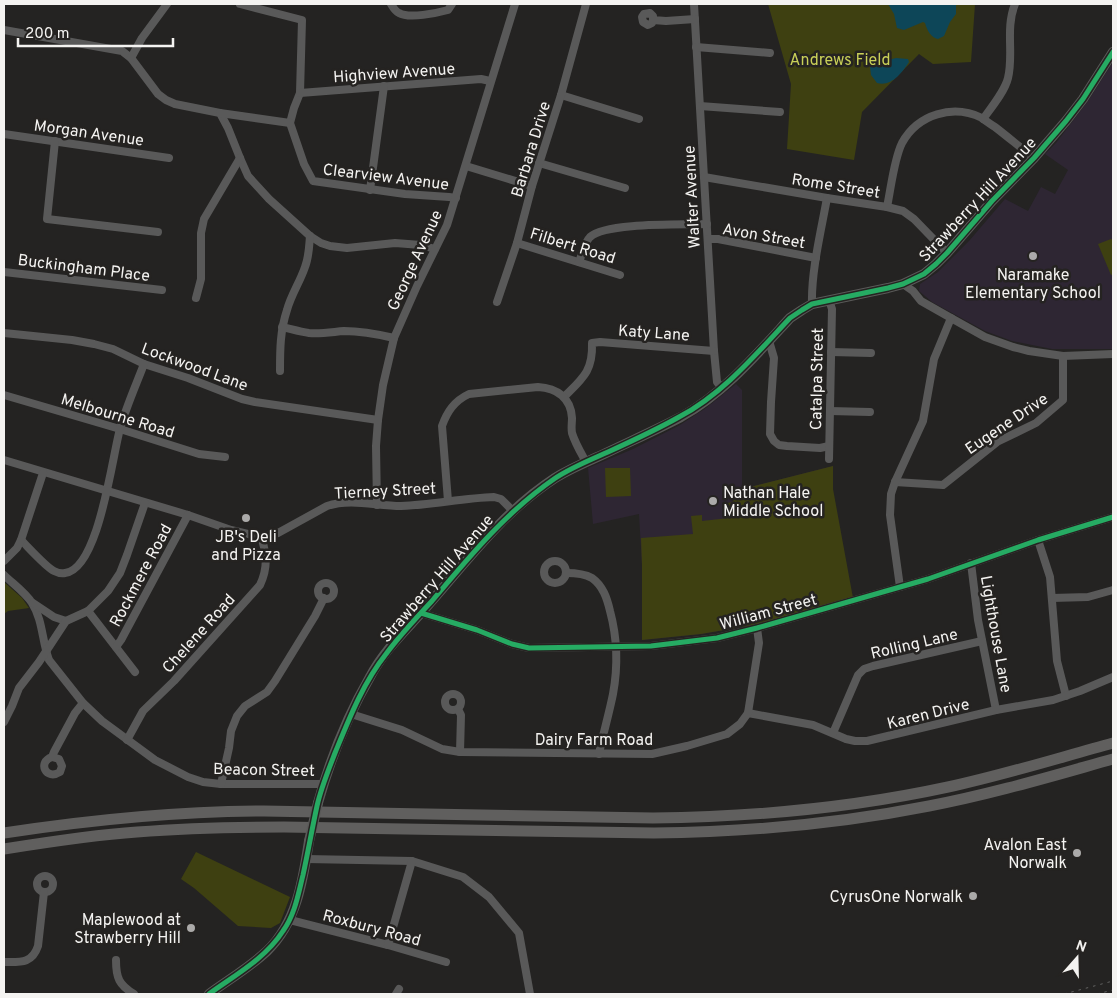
<svg xmlns="http://www.w3.org/2000/svg" width="1117" height="998" viewBox="0 0 1117 998" font-family="Overpass,sans-serif">
  <style>
    .education { fill: #2e2633 }
    .green { fill: #3e4011 }
    .water { fill: #0d4658 }
    .lines { fill: none; stroke-linecap: round; stroke-linejoin: round }
    .minor { stroke: #595959; stroke-width: 8 }
    .major { stroke: #5a5a59; stroke-width: 10 }
    .highway { stroke: #605f5e; stroke-width: 11 }
    .rail { stroke: #626261; stroke-width: 1; stroke-dasharray: 2.5 5; stroke-linecap: butt }
    .major-bridge { stroke: #5a5a59; stroke-width: 10 }
    .cycleway-casing { stroke: #252321; stroke-width: 8 }
    .cycleway { stroke: #26ab63; stroke-width: 5 }
    .poi-dot { fill: #abaaa9; stroke: #252321; stroke-width: 2 }
    .labels { text-anchor: middle; stroke-width: 5; stroke-linejoin: round; paint-order: stroke }
    .park-label { font-size: 16px; fill: #c9d058; stroke: #252321 }
    .street-label { font-size: 16px; fill: #f4f3f1; stroke: #252321 }
    .poi-label { font-size: 16px; fill: #f4f3f1; stroke: #252321; text-anchor: end }
  </style>
  <rect width="100%" height="100%" fill="#242322"/>
  <g class="education">
    <polygon points="1113,62 1113,349 1052,349 1012,341 985,331 932,302 925,296 919,291 920,284 938,272 969,241 1005,199 1028,211 1041,187 1055,194 1068,170 1045,154 1056,143 1088,101"/>
    <polygon points="736,384 742,390 742,489 833,466 833,489 759,624 701,634 642,640 642,566 639,514 593,524 588,468 633,449 680,425 706,408"/>
  </g>
  <g class="green">
    <polygon points="768,4 975,4 971,62 933,64 919,54 862,112 854,160 787,149 791,84"/>
    <polygon points="1111,239 1113,240 1113,274 1111,275 1098,244"/>
    <polygon points="833,466 833,489 853,598 759,624 701,634 642,640 642,566 641,538 693,534 691,516 702,515 702,521 729,518 728,503 732,502 740,493 742,489"/>
    <polygon points="605,468 630,468 631,496 606,497"/>
    <polygon points="4,582 22,598 29,608 8,611 4,614"/>
    <polygon points="196,852 290,897 280,923 271,928 238,926 194,888 181,879"/>
  </g>
  <g class="water">
    <path d="M888 4H956V14L950 22 944 36 938 39C931 38 927 30 925 23L923 22 904 30 897 28 894 14Z"/>
    <path d="M896 58 908 59 909 62C902 73 891 87 877 83L871 75 870 67 877 63Z"/>
  </g>
  <g class="lines">
    <g class="minor">
      <polyline points="240,4 302,20 300,93 294,108 290,123 304,164 313,181 405,194 449,197 456,198"/>
      <path d="M391 4C393 7 395 11 399 13 409 19 437 13 448 10L452 4"/>
      <polyline points="694,4 714,351 717,382 721,387"/>
      <polyline points="653,20 653,16 650,13 644,14 642,17 643,22 648,25 652,23 653,20 666,21 695,19"/>
      <polyline points="4,30 122,51 131,58 158,94 166,100 175,104 220,113 228,128 240,158 248,176 269,199 310,236 321,243 330,246 347,248 395,243 421,245 435,249"/>
      <polyline points="696,47 770,53"/>
      <polyline points="131,58 142,38 167,4"/>
      <polyline points="300,93 481,79 490,81"/>
      <polyline points="561,95 639,119"/>
      <polyline points="700,106 780,112"/>
      <polyline points="220,113 290,123"/>
      <path d="M983 119C991 108 1005 91 1008 78 1014 54 1005 29 1015 4"/>
      <polyline points="4,134 169,158"/>
      <polyline points="55,141 47,219 158,232"/>
      <polyline points="539,163 625,188"/>
      <polyline points="466,166 532,186"/>
      <polyline points="704,177 827,198 887,207 903,211 914,219 947,253"/>
      <polyline points="370,190 384,86"/>
      <path d="M887 207C891 188 894 159 902 143 918 114 953 104 982 118 986 121 990 124 995 127 1008 137 1021 148 1034 158"/>
      <polyline points="708,239 718,239 816,258"/>
      <polyline points="517,243 620,275"/>
      <path d="M579 262C582 255 584 243 590 237 606 222 683 225 707 224"/>
      <polyline points="4,272 162,290"/>
      <polyline points="903,284 913,291 921,301 951,318 985,337 1013,347 1029,351 1063,356 1113,354"/>
      <polyline points="196,298 201,279 201,233 204,219 240,158"/>
      <polyline points="497,302 517,243 532,186 561,95 586,4"/>
      <path d="M812 304C811 272 821 231 827 198"/>
      <path d="M282 327C291 329 300 332 309 333 321 334 332 332 344 331 361 331 377 334 394 338"/>
      <polyline points="4,333 72,340 94,344 113,349 144,364 188,378 242,399 255,402 378,420"/>
      <polyline points="769,341 774,358 771,402 770,434 774,441 779,445 787,446 820,448 829,446"/>
      <polyline points="831,352 871,353"/>
      <path d="M280 371C280 350 280 331 287 310 291 295 300 282 305 267 309 257 309 247 310 236"/>
      <polyline points="4,395 120,429 199,454 225,457"/>
      <path d="M564 397C583 378 593 371 592 343L600 342 714 351"/>
      <polyline points="830,411 870,412"/>
      <polyline points="829,459 832,309 829,300"/>
      <path d="M4 460 188 515 231 530 261 537 278 533 327 506C351 498 376 506 401 506 432 505 463 498 494 497L501 499 513 511"/>
      <polyline points="895,482 943,485 997,442 1036,423 1063,400 1063,356"/>
      <path d="M448 501 442 426C447 412 454 401 469 394L538 387C557 388 571 398 572 418 572 423 571 428 572 433 575 443 581 453 586 462"/>
      <polyline points="377,505 376,446 378,420 383,385 394,338 417,286 447,225 515,4"/>
      <path d="M21 540C29 548 46 567 54 571 58 573 61 574 65 573 99 569 112 457 120 429 126 407 136 385 144 364"/>
      <polyline points="1038,540 1050,577 1057,661 1066,696"/>
      <polyline points="4,561 17,548 21,540 43,473"/>
      <circle cx="555" cy="572" r="11"/>
      <polyline points="971,563 978,620 996,710"/>
      <path d="M566 573C574 573 585 574 592 578 603 586 607 598 610 611 617 637 618 667 613 694 609 714 603 734 599 754"/>
      <path d="M4 575C12 583 26 593 32 603 43 620 42 642 49 660L83 703 102 721 155 760 188 777 203 782 221 784H323"/>
      <circle cx="326" cy="591" r="8"/>
      <polyline points="900,587 890,515 891,494 895,482 923,421 934,359 951,318"/>
      <polyline points="1052,598 1088,597 1113,590"/>
      <polyline points="33,603 54,617 66,621"/>
      <polyline points="88,611 135,672"/>
      <polyline points="421,613 477,630 512,644 529,648 651,646 717,638 757,628 928,579 1038,540 1113,517"/>
      <polyline points="116,647 121,640 188,515"/>
      <circle cx="453" cy="702" r="8"/>
      <polyline points="458,709 461,715 460,752"/>
      <polyline points="748,713 813,725 846,739 855,741 867,741 996,710 1053,700 1080,691 1113,677"/>
      <polyline points="351,714 402,730 442,749 460,752 652,754 687,746 727,734 740,724 748,713 759,643 757,628"/>
      <polyline points="4,722 12,706 19,688 39,662 66,621 88,611 108,591 120,573 127,555 145,503"/>
      <polyline points="833,733 858,675 864,669 873,666 982,641"/>
      <path d="M127 740 143 711 174 681 260 585C268 568 267 554 261 537"/>
      <path d="M52 757 59 759 62 766 60 772C46 781 37 762 52 757L54 752 75 713 83 703"/>
      <polyline points="221,784 229,748 231,731 237,716 245,706 267,692 275,681 315,616 324,598"/>
      <polyline points="306,859 412,861 463,877 489,897 519,933 530,994"/>
      <circle cx="45" cy="884" r="8"/>
      <polyline points="290,920 388,945 446,962"/>
      <polyline points="388,945 412,861"/>
      <path d="M116 960C116 978 119 985 134 994"/>
      <path d="M4 962C20 962 32 964 38 946L44 892"/>
      <polyline points="396,994 399,989"/>
    </g>
    <g class="major">
      <path d="M318 803C330 760 348 715 370 677 383 652 403 633 422 612 464 565 501 513 555 478 571 468 589 461 606 453 631 441 656 430 681 417 724 393 757 354 790 318L802 310 812 304 888 288 903 284 924 274 936 264 947 253 992 201 1034 158 1066 121 1083 99 1113 52"/>
      <path d="M209 994C228 980 250 967 267 951 297 922 303 880 309 841"/>
    </g>
    <g class="highway">
      <path d="M4 833C90 820 176 811 264 811L653 818C753 817 851 808 948 787 1004 775 1058 758 1113 743"/>
      <path d="M4 849C48 842 93 835 137 832 186 828 235 827 284 827L654 833C747 832 838 824 929 806 992 794 1052 776 1113 759"/>
    </g>
    <g class="rail">
      <polyline points="1064,994 1113,981"/>
      <polyline points="1097,994 1113,990"/>
    </g>
    <polyline class="major-bridge" points="309,841 318,803"/>
    <g class="cycleway-casing">
      <g id="cycleway">
        <polyline points="421,613 477,630 512,644 529,648 651,646 717,638 757,628 928,579 1038,540 1113,517"/>
        <path d="M209 994C235 975 265 959 283 931 295 914 298 895 303 875 308 852 312 829 317 806 321 788 328 771 335 753 349 719 363 683 386 654 400 635 416 618 432 601 469 557 506 512 554 479 570 468 590 460 608 452 632 441 656 430 679 417 723 394 756 354 790 318L802 310 812 304 888 288 903 284 924 274 936 264 947 253 992 201 1034 158 1066 121 1083 99 1113 52"/>
      </g>
    </g>
    <use href="#cycleway" class="cycleway"/>
  </g>
  <g class="poi-dot">
    <circle cx="1033" cy="256" r="5"/>
    <circle cx="713" cy="501" r="5"/>
    <circle cx="246" cy="518" r="5"/>
    <circle cx="1077" cy="853" r="5"/>
    <circle cx="973" cy="896" r="5"/>
    <circle cx="191" cy="928" r="5"/>
  </g>
  <g class="labels">
    <g class="park-label">
      <text x="840" y="65">Andrews Field</text>
    </g>
    <g class="street-label">
      <text transform="translate(394 72) rotate(-4)" y="6">Highview Avenue</text>
      <text transform="translate(89 132) rotate(8)" y="6">Morgan Avenue</text>
      <text transform="translate(530 149) rotate(-73)" y="6">Barbara Drive</text>
      <text transform="translate(386 176) rotate(7)" y="6">Clearview Avenue</text>
      <text transform="translate(836 185) rotate(9)" y="6">Rome Street</text>
      <text transform="translate(691 197) rotate(-93)" y="6">Walter Avenue</text>
      <text transform="translate(977 199) rotate(-47)" y="6">Strawberry Hill Avenue</text>
      <text transform="translate(764 235) rotate(10)" y="6">Avon Street</text>
      <text transform="translate(573 245) rotate(17)" y="6">Filbert Road</text>
      <text transform="translate(414 260) rotate(-65)" y="6">George Avenue</text>
      <text transform="translate(84 267) rotate(7)" y="6">Buckingham Place</text>
      <text transform="translate(654 332) rotate(4)" y="6">Katy Lane</text>
      <text transform="translate(195 366) rotate(20)" y="6">Lockwood Lane</text>
      <text transform="translate(816 379) rotate(-89)" y="6">Catalpa Street</text>
      <text transform="translate(118 415) rotate(17)" y="6">Melbourne Road</text>
      <text transform="translate(1006 423) rotate(-34)" y="6">Eugene Drive</text>
      <text transform="translate(385 490) rotate(-3)" y="6">Tierney Street</text>
      <text transform="translate(140 575) rotate(-62)" y="6">Rockmere Road</text>
      <text transform="translate(436 578) rotate(-49)" y="6">Strawberry Hill Avenue</text>
      <text transform="translate(768 611) rotate(-15)" y="6">William Street</text>
      <text transform="translate(198 633) rotate(-48)" y="6">Chelene Road</text>
      <text transform="translate(997 634) rotate(80)" y="6">Lighthouse Lane</text>
      <text transform="translate(914 643) rotate(-13)" y="6">Rolling Lane</text>
      <text transform="translate(928 713) rotate(-14)" y="6">Karen Drive</text>
      <text x="594" y="745">Dairy Farm Road</text>
      <text transform="translate(264 769) rotate(1)" y="6">Beacon Street</text>
      <text transform="translate(372 927) rotate(15)" y="6">Roxbury Road</text>
    </g>
    <g class="poi-label">
      <text x="1033" y="280" text-anchor="middle">Naramake<tspan x="1033" dy="18">Elementary School</tspan></text>
      <text x="723" y="498" text-anchor="start">Nathan Hale<tspan x="723" dy="18">Middle School</tspan></text>
      <text x="246" y="542" text-anchor="middle">JB's Deli<tspan x="246" dy="18">and Pizza</tspan></text>
      <text x="1067" y="850">Avalon East<tspan x="1067" dy="18">Norwalk</tspan></text>
      <text x="963" y="902">CyrusOne Norwalk</text>
      <text x="181" y="925">Maplewood at<tspan x="181" dy="18">Strawberry Hill</tspan></text>
    </g>
  </g>
  <rect width="1117" height="998" fill="none" stroke="#f4f3f1" stroke-width="10"/>
  <g transform="translate(1077 958) rotate(20)" stroke="#252321" stroke-width="4" paint-order="stroke">
  <path d="M0-4L9 19L0 12L-9 19Z" fill="#f4f3f1"/>
  <text y="-8" font-size="14" font-weight="bold" text-anchor="middle" fill="#f4f3f1">N</text>
  </g>
  <path d="M18 38v8h155v-8" fill="none" stroke="#f4f3f1" stroke-width="2.5"/>
  <text x="25" y="38" font-size="15" fill="#f4f3f1" stroke="#252321" stroke-width="4" paint-order="stroke">200 m</text>
</svg>
